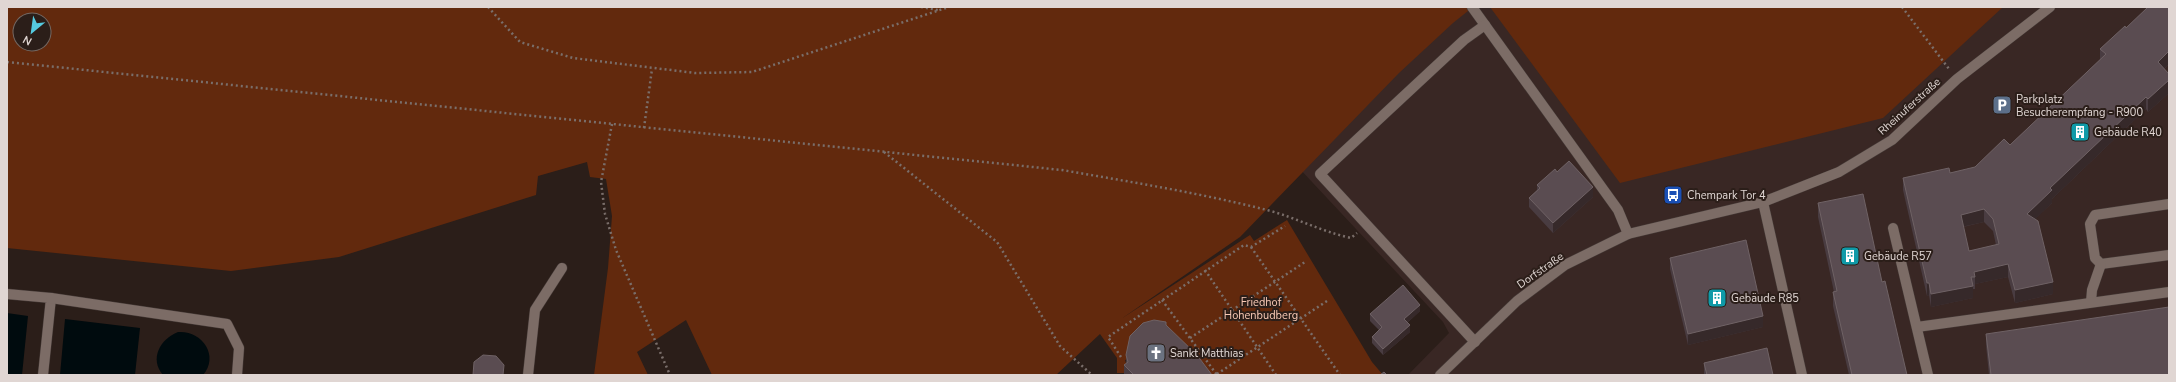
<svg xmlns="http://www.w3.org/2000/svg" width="2176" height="382" viewBox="0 0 2176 382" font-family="'Nunito Sans',sans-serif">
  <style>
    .industrial { fill: #392724 }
    .green { fill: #62290d; fill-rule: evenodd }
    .water { fill: #000b0e }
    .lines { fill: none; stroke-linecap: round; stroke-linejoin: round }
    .minor-casing { stroke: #443936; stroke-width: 11 }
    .path { stroke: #7a6e6a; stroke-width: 2.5; stroke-dasharray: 2 3; stroke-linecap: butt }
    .minor { stroke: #7c6c66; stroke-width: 10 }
    .wall { fill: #493c41; fill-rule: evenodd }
    .shaded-wall { fill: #36292a }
    .building { fill: #5a4c51; stroke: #6f6265; fill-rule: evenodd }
    .labels { text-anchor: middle; stroke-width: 4; stroke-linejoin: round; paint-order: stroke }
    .poi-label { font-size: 11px; fill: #e0d6d3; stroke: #2b1e19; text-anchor: start }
    .street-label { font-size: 11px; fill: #e0d6d3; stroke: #2b1e19 }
    .park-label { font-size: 11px; fill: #f9c9b5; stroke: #2b1e19 }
  </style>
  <rect width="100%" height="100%" fill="#2b1e19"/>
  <polygon class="industrial" points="1450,7 2169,7 2169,375 1408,375 1449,333 1443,322 1298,167"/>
  <g class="green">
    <path d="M7 7H1473L1453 23 1399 73 1240 237 1121 319 1250 235 1254 241 1287 220 1372 362 1383 375H1198L1131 359 1125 360 1129 373H1117V358L1100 334 1056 375H712L686 320 637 352 648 375H594L608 268 612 216 606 179 590 177 587 162 538 176 536 195 339 257 231 271 7 248ZM20 20H44V44H20Z"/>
    <polygon points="1490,7 2003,7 1883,118 1620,183"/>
  </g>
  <g class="water">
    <polygon points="7,313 28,316 22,375 7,375"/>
    <polygon points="65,319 140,328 135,375 60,375"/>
    <path d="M178 332C201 330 220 355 203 375H163C149 359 160 339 178 332Z"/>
  </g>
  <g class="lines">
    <g class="minor-casing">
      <g id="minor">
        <polyline points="1472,7 1618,210 1628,234"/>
        <polyline points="1763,202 1802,375"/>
        <polyline points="2169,204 2095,215 2090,224 2095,258 2101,264 2169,255"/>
        <polyline points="1893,228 1928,375"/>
        <polyline points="7,294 51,298 43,375"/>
        <polyline points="51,298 227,324 239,348 237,375"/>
        <polyline points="2091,302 2092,290 2101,264"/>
        <polyline points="1917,327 2169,292"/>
        <polyline points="1475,342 1320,174 1464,40 1485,25"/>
        <polyline points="528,375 535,310 562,268"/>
        <polyline points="1440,375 1517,301 1565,265 1628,234 1763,202 1839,172 1892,140 1957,79 2050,7"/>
      </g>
    </g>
    <g class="path">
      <polyline points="488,7 520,42 573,58 695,73 752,72 949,7"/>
      <polyline points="921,7 938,10"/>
      <polyline points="1902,7 1949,69"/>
      <path d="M7 62 1062 170C1131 182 1200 193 1267 210 1297 218 1320 231 1351 238L1357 233"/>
      <polyline points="612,124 601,182 605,214 616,250 670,375"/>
      <polyline points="644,128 652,69"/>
      <polyline points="884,152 997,242 1060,346 1092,375"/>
      <polyline points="1251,247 1340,375"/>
      <polyline points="1205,270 1276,375"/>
      <polyline points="1162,300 1217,375"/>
      <polyline points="1190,338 1305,262"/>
      <polyline points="1121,357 1108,337 1244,245 1251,247 1285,226"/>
      <polyline points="1217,374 1327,301"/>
    </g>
    <use href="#minor" class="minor"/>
  </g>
  <g class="wall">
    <path d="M2169 7V64L2164 69 2169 74V93L2148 112 2146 109 2052 199V203L2035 219 2053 294 2015 303 2008 277 1975 284V289H1973V298L1931 307 1929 295 1927 296 1903 190V178L1950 173 1975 167 2010 145 2100 60V49L2126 28ZM1984 222 1993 231 1996 245 1969 251 1963 227Z"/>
    <polygon points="1557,172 1593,197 1553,233 1529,207 1529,198 1537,190 1537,185"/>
    <polygon points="1818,203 1882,282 1907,375 1849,375 1833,306 1833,292 1834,292 1818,217"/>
    <polygon points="1670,258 1763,327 1688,345 1670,269"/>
    <polygon points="1420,311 1407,323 1410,332 1383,355 1372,343 1372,337 1379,330 1370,321 1370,314"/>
    <polygon points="1166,325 1212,375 1124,375 1124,365 1126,364 1126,355"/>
    <polygon points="1986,334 2169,375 1989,375 1986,345"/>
    <polygon points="1704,363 1773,375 1704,375"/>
  </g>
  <g class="shaded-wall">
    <polygon points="2169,51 2169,64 2158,74 2158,62"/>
    <polygon points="2169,80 2169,93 2148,112 2148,99"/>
    <polygon points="2146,97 2146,109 2052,199 2052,203 2027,227 2027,214 2050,188"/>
    <polygon points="1593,187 1593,197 1553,233 1553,223"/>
    <polygon points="1984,209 1984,222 1961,227 1961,215"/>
    <polygon points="2008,264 2008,277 1975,284 1975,277 1974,272"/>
    <polygon points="2053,282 2053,294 2015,303 2015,290"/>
    <polygon points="1927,283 1929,283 1929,295 1927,296"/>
    <polygon points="1973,286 1973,298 1931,307 1931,294"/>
    <polygon points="1420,305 1420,311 1404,326 1404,319"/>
    <polygon points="1763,316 1763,327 1688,345 1688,334"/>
    <polygon points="1410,325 1410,332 1383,355 1383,349"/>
  </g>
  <g class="building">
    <path d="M2148 7H2169V51L2158 62 2169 74V80L2148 99 2146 97 2050 188 2052 190 2027 214 2038 221 2053 282 2015 290 2008 264 1974 272 1975 277H1971L1973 286 1931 294 1929 283H1927L1903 178 1949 168 1950 173 1975 167 2004 139 2010 145 2106 54 2100 49 2125 26 2126 28ZM1984 209 1993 219 1999 244 1969 251 1961 215Z"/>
    <polygon points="1569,161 1593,187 1553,223 1529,198 1540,188 1537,185 1555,169 1557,172"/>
    <polygon points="1863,194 1882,282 1885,281 1907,375 1852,375 1833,292 1837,291 1818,203"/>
    <polygon points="1746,240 1763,316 1688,334 1670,258"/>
    <polygon points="1403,285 1420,305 1404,319 1410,325 1383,349 1372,337 1382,327 1370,314"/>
    <polygon points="2169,307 2169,375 1991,375 1986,334"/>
    <polygon points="1154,320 1166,322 1166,325 1197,355 1212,375 1134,375 1124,365 1128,362 1126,355 1130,336 1143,323"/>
    <polygon points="1767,348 1773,375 1707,375 1704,363"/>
    <polygon points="483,355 496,356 504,365 503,375 473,375 474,362"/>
    <polygon points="1384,372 1387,375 1380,375"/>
  </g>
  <defs>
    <g id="parking-square" transform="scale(1)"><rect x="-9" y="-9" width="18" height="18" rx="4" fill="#5c6f8a" stroke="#2b1e19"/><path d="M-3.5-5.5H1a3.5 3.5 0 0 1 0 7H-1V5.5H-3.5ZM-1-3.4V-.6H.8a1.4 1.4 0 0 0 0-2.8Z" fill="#fff"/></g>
    <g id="building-square" transform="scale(1)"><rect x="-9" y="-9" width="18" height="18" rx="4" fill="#0f9aa8" stroke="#2b1e19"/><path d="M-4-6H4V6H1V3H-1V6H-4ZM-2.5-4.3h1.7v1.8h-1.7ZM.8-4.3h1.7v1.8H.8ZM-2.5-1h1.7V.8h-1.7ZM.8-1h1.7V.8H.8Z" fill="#fff"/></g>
    <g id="bus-square" transform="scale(1)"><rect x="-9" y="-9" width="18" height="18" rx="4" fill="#1a4fb4" stroke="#2b1e19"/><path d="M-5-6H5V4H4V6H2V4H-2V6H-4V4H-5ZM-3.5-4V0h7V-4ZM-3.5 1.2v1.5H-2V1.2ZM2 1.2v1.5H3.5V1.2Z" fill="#fff"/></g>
    <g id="church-square" transform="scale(1)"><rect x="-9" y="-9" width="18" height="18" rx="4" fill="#6b7280" stroke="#2b1e19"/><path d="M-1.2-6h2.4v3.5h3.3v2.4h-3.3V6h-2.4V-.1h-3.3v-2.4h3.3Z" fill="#fff"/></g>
  </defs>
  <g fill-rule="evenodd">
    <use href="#parking-square" x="2002" y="105"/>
    <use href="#building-square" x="2080" y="132"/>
    <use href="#bus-square" x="1673" y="195"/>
    <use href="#building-square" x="1850" y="256"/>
    <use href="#building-square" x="1717" y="298"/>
    <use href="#church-square" x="1156" y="353"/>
  </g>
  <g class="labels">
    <g class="poi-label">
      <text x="2016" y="103">Parkplatz<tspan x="2016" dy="13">Besucherempfang - R900</tspan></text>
      <text x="2094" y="136">Gebäude R40</text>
      <text x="1687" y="199">Chempark Tor 4</text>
      <text x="1864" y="260">Gebäude R57</text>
      <text x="1731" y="302">Gebäude R85</text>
      <text x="1170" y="357">Sankt Matthias</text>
    </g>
    <g class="street-label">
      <text transform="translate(1909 106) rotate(-42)" y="4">Rheinuferstraße</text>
      <text transform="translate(1540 270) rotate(-35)" y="4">Dorfstraße</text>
    </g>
    <g class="park-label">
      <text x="1261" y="306">Friedhof<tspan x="1261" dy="13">Hohenbudberg</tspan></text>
    </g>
  </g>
  <rect width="2176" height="382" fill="none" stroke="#e0d6d3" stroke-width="16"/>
  <g transform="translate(32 32) rotate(209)"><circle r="19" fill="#2b1e19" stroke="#736863"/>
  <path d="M0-3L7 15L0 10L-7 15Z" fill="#55cae0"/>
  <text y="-6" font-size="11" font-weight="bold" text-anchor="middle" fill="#e0d6d3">N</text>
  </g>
</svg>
